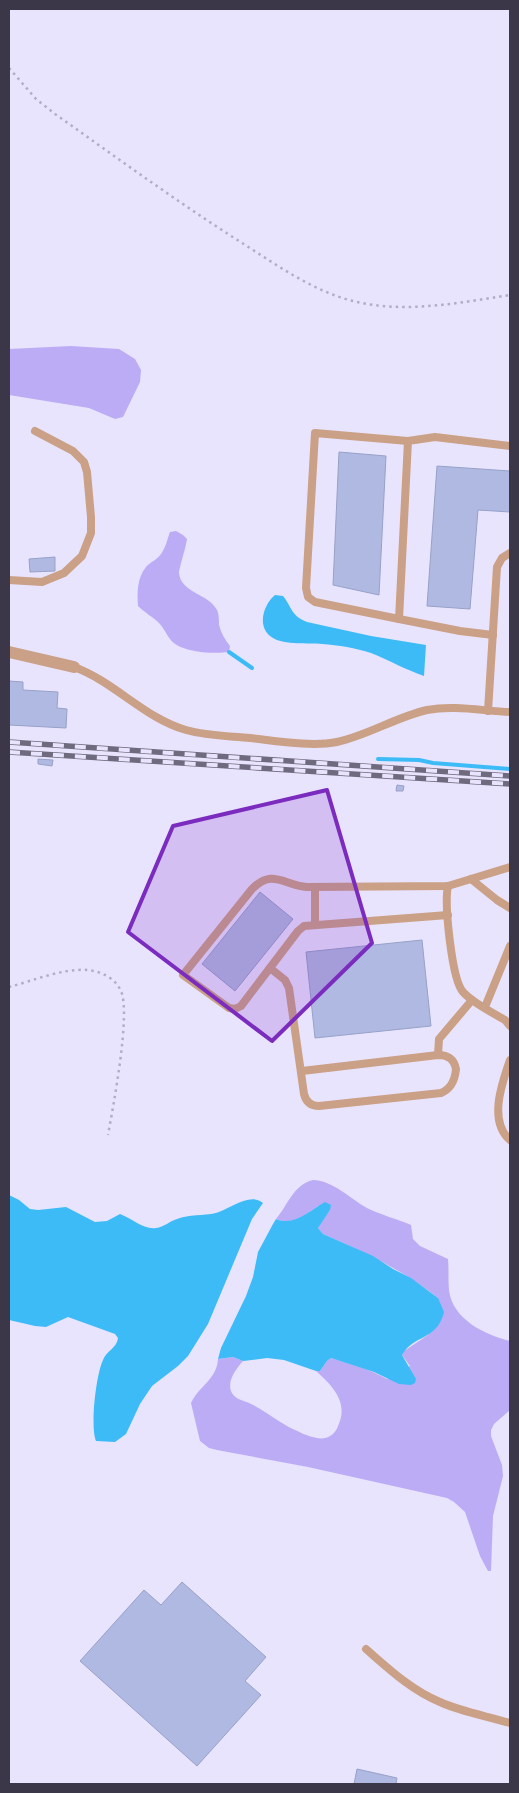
<svg xmlns="http://www.w3.org/2000/svg" width="519" height="1793" viewBox="0 0 519 1793" font-family="'Noto Serif',serif">
  <style>
    .green { fill: #bcacf5 }
    .water { fill: #3cbbf7 }
    .lines { fill: none; stroke-linecap: round; stroke-linejoin: round }
    .stream { stroke: #3cbbf7; stroke-width: 4 }
    .building { fill: #afb9e1; stroke: #97a1c9 }
    .path { stroke: #b2adc5; stroke-width: 2.5; stroke-dasharray: 2.5 4; stroke-linecap: butt }
    .lane { stroke: #caa086; stroke-width: 8 }
    .street { stroke: #caa086; stroke-width: 12 }
    .rail-casing { stroke: #6f6a7e; stroke-width: 5.5 }
    .rail { stroke: #e9e4fe; stroke-width: 4; stroke-dasharray: 11; stroke-linecap: butt }
    .marked { fill: #7b2cbf; fill-opacity: 0.2; stroke: #7b2cbf; stroke-width: 4; stroke-linejoin: round }
  </style>
  <rect width="100%" height="100%" fill="#e9e4fe"/>
  <g class="green">
    <polygon points="71,346 119,349 135,359 141,370 140,382 123,417 115,419 89,408 9,395 9,349"/>
    <path d="M176 531 183 535 187 539C186 547 179 569 179 573 181 593 209 594 217 610 219 614 219 621 219 625 221 633 225 640 230 646L229 652C214 654 180 653 170 639 166 634 164 628 159 623 153 617 145 613 138 606 137 593 137 578 146 567 150 562 157 560 161 554 166 547 167 540 170 532Z"/>
    <path d="M313 1180C334 1181 349 1198 367 1208 381 1215 397 1219 411 1225L413 1239 420 1246 448 1259C449 1269 448 1279 449 1290 452 1319 485 1335 510 1341V1410L494 1424 491 1430V1436L502 1465 503 1476 493 1516 491 1571H488L480 1556 465 1512 454 1502 447 1498 308 1467 217 1450 209 1448 200 1441 191 1403C199 1386 217 1379 218 1359L233 1357 243 1361C237 1368 227 1380 231 1391 234 1399 242 1400 249 1403 266 1411 279 1423 295 1430 303 1434 317 1440 325 1438 331 1437 336 1432 338 1426 349 1403 333 1386 316 1371H320L327 1361 331 1358C351 1364 369 1369 387 1379L410 1366 402 1355 404 1351 428 1335 438 1298C403 1270 364 1252 323 1234L318 1228 321 1222 330 1210 318 1206C305 1215 292 1226 276 1219 288 1205 293 1185 313 1180Z"/>
  </g>
  <g class="water">
    <path d="M275 595 283 596C292 607 291 616 307 622L371 636 426 645 424 676C406 670 389 660 371 653 356 648 338 645 322 644 309 643 284 645 273 638 256 628 263 605 275 595Z"/>
    <path d="M9 1195 19 1200 30 1209 38 1210 66 1207 95 1222 107 1221 120 1214C131 1218 144 1230 156 1228 164 1227 170 1221 177 1219 189 1214 203 1216 216 1213 230 1209 250 1192 263 1203L252 1219 208 1324 188 1356 178 1366 152 1386 140 1404 126 1434 115 1442 96 1441C90 1426 96 1375 103 1360 106 1351 117 1348 118 1338L115 1334 68 1317 46 1327 35 1326 9 1320Z"/>
    <path d="M325 1202 331 1205 330 1210 318 1228 323 1234 373 1256 393 1269 411 1278 438 1298 444 1312C437 1341 414 1334 402 1355L416 1379 415 1383 411 1385 399 1384 374 1372 331 1358 327 1361 320 1371H316L284 1360 267 1358 243 1361 233 1357 218 1359 221 1348 246 1296 253 1277 258 1252 273 1224 276 1219C294 1227 310 1210 325 1202Z"/>
  </g>
  <g class="lines">
    <g class="stream">
      <polyline points="229,652 252,668"/>
      <polyline points="378,759 419,760 433,763 510,769"/>
    </g>
  </g>
  <g class="building">
    <polygon points="339,452 386,456 379,595 333,585"/>
    <polygon points="437,466 510,471 510,512 478,510 470,609 427,606"/>
    <polygon points="55,557 55,571 30,572 29,559"/>
    <polygon points="9,681 23,682 23,690 58,692 57,708 67,709 66,728 9,725"/>
    <polygon points="38,759 53,760 52,766 38,764"/>
    <polygon points="397,785 404,786 403,791 396,791"/>
    <polygon points="260,892 293,919 235,991 202,964"/>
    <polygon points="422,940 431,1026 315,1038 306,952"/>
    <polygon points="182,1582 266,1657 245,1681 261,1695 197,1766 80,1661 144,1590 161,1605"/>
    <polygon points="357,1769 397,1778 396,1784 354,1784"/>
  </g>
  <g class="lines">
    <g class="path">
      <path d="M9 68 36 99 55 114C116 157 176 201 239 241 280 267 319 296 367 304 414 312 464 302 510 295"/>
      <path d="M9 987C32 981 63 968 87 970 101 971 115 978 121 991 131 1014 113 1107 108 1135"/>
    </g>
    <g class="lane">
      <polyline points="9,580 42,582 64,573 82,556 91,533 91,517 87,472 84,462 73,451 35,431"/>
      <polyline points="399,619 315,602 308,597 306,588 315,433 408,441"/>
      <polyline points="493,635 460,631 399,619 408,441 435,437 510,446"/>
      <path d="M74 667C115 682 144 718 186 730 207 736 229 736 250 738 277 741 312 747 337 742 369 735 396 717 427 710 454 705 483 711 510 712"/>
      <polyline points="488,711 497,567 502,558 510,553"/>
      <polyline points="471,879 497,900 510,908"/>
      <path d="M448 886C444 904 452 980 463 992 474 1004 492 1012 505 1020L510 1026"/>
      <path d="M448 915 304 926 298 931 241 1006 235 1009 229 1008 183 975 252 889C273 868 283 885 307 887L448 886 510 867"/>
      <polyline points="315,924 315,887"/>
      <path d="M270 968 285 980 289 988 304 1094C306 1102 311 1106 319 1106L441 1093C451 1089 455 1080 456 1069 454 1059 448 1055 438 1055L302 1071"/>
      <polyline points="485,1007 510,946"/>
      <polyline points="438,1055 439,1039 472,1000"/>
      <path d="M510 1060C502 1083 488 1121 510 1140"/>
      <path d="M366 1649C389 1669 411 1690 440 1702 462 1712 487 1716 510 1723"/>
    </g>
    <polyline class="street" points="9,652 74,667"/>
    <g class="rail-casing">
      <g id="rail">
        <polyline points="9,742 510,776"/>
        <polyline points="9,752 510,784"/>
      </g>
    </g>
    <use href="#rail" class="rail"/>
  </g>
  <path class="marked" d="M327 790 372 943 272 1041 128 932 173 826Z"/>
  <rect width="519" height="1793" fill="none" stroke="#3b3748" stroke-width="20"/>
</svg>
